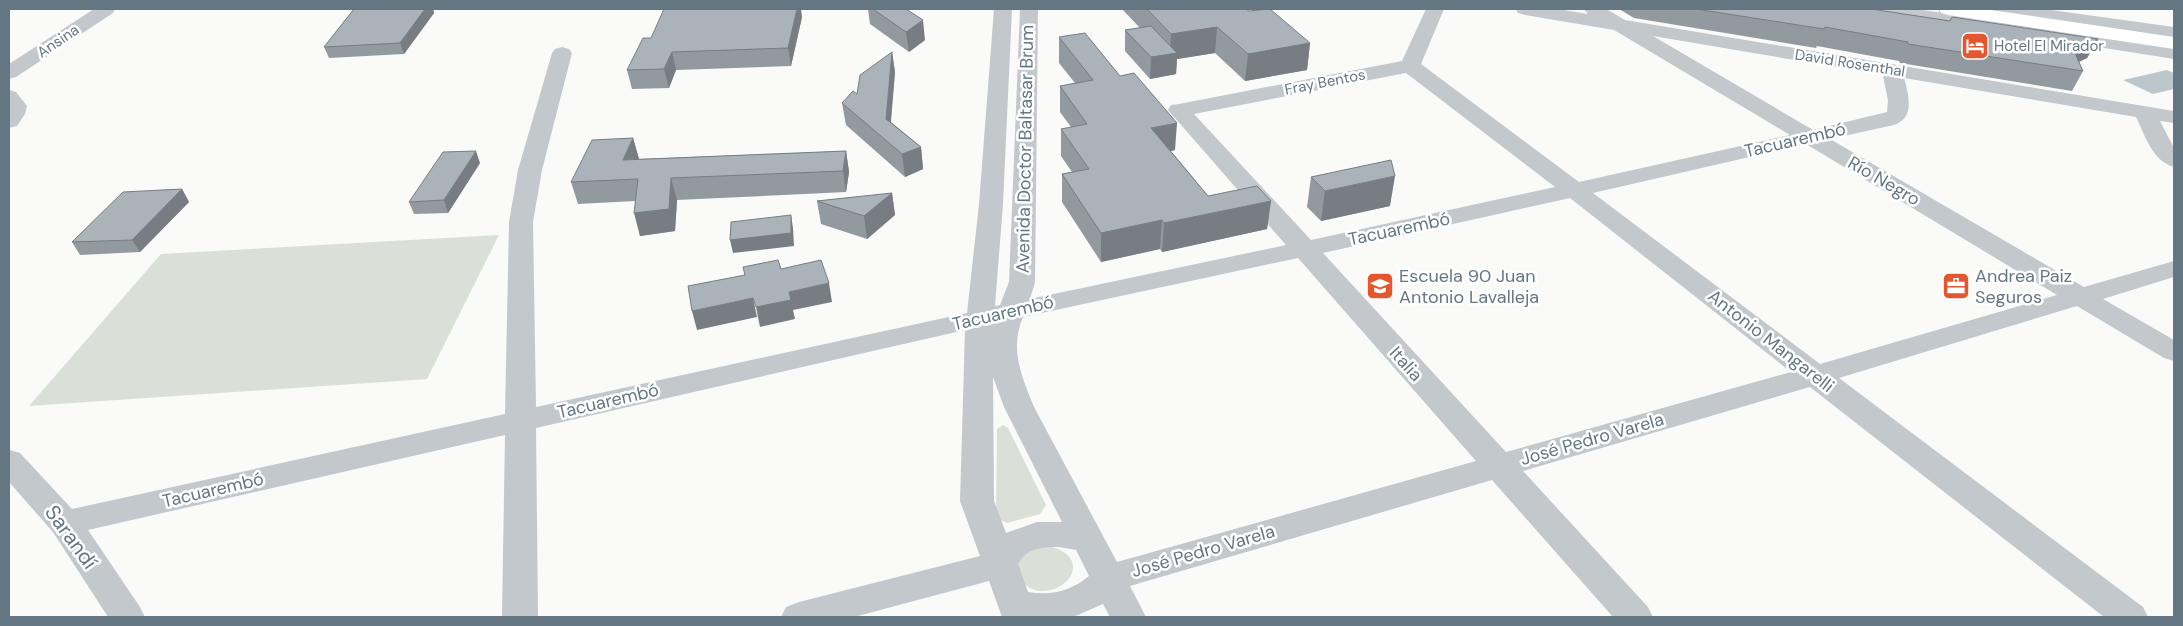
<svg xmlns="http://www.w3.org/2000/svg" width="2183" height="626" viewBox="0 0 2183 626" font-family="'DM Sans',sans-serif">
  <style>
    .green { fill: #dadfd7 }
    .water { fill: #bbc7cb }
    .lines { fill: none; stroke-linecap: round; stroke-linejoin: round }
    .major-casing { stroke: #b5babe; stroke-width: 2 }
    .minor { fill: #c3c8cc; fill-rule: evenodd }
    .major { fill: #fff; fill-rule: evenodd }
    .wall { fill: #929a9f }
    .shaded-wall { fill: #777d82 }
    .building { fill: #aab3b9; stroke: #777d82 }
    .labels { text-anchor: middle; stroke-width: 5; stroke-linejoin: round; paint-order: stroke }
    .far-street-label { font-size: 15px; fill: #657683; stroke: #fff }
    .far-poi-label { font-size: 15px; fill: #657683; stroke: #fff; text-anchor: start }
    .street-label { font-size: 18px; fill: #657683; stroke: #fff }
    .poi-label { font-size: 18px; fill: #657683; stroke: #fff; text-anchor: start }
    .near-street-label { font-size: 21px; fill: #657683; stroke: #fff }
  </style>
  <rect width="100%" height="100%" fill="#fafaf8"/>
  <g class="green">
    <polygon points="499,235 427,379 29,406 161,254"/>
    <polygon points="1003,425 1008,428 1046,505 1040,514 1007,523 996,518 997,429"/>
    <path d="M1050 546C1102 561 1054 609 1024 584 1011 573 1018 556 1031 549 1036 547 1044 547 1050 546Z"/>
  </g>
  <polygon class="water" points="2167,70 2174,73 2174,89 2153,94 2123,80"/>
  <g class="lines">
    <g class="major-casing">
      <polygon id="major" points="1939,9 1984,9 2174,37 2174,49 1948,15 1941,13"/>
    </g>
    <g class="minor">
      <polygon points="94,9 115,9 113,13 16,77 9,79 9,64"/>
      <path d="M994 9H1012L1003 204 995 306 1000 305 1009 282 1020 9H1038L1035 282 1030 299 1286 245 1168 110 1171 105 1179 104 1402 61 1426 9H1444L1421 64 1579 182 1790 135 1614 30 1525 15 1518 13 1516 9H1557L1588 14 1584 9H1606L1625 20 2174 111V123L2160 121 2174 148V167C2152 161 2145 135 2136 117L1904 78C1909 96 1915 118 1894 125L1830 139 2084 287 2174 261V277L2103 299 2174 340V361L2164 358 2077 306 1839 378 2143 607 2148 617H2104L1810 387 1523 471 1648 607 1653 617H1613L1492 480 1130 586 1146 617H1110L1103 604 1073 617H1002L989 581 854 617H781L786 607 799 602 980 556 960 501 965 330 536 428 538 617H502L505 435 88 530 140 607 145 617H108L53 532 9 482V450L20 453 72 509 505 414 509 222 518 170 552 53 555 49 562 47 569 49 572 53 542 170 533 222 536 407 967 313 979 204ZM1653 36 1883 75 1888 101 1887 112 1813 130ZM1406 73 1555 187 1311 240 1194 114ZM1806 144 2057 295 1820 364 1593 193ZM1570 198 1791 372 1506 452 1323 253ZM1298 258 1476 461 1117 562 1034 407C1022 377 1009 349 1023 317ZM993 377 1004 407 1062 522H1037L1006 533 994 501ZM1059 547 1076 550 1089 576C1071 591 1051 596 1028 592L1018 564C1027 548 1041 547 1059 547Z"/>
      <polygon points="1870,9 1915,9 1986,19 1993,21 1996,25 1993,29 1986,31 1879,15 1872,13"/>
      <polygon points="1997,9 2044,9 2174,27 2174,39 2006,15 1999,13"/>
      <polygon points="2061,30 2174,47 2174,59 2054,40 2051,36 2054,32"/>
      <polygon points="9,90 16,92 27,106 25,114 17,126 9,128"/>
    </g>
    <use href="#major" class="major"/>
  </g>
  <g class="wall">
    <polygon points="354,9 433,9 434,13 404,54 329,58 324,47"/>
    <polygon points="868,9 906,9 925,40 909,52 870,24"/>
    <polygon points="1122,9 1246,9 1249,11 1310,43 1307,70 1245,81 1215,53 1177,59 1176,74 1150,79 1125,51 1125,30 1140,28"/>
    <polygon points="1619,9 1871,9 1950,21 2098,39 2087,58 2079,62 2083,71 2072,91 1900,63 1899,61 1817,46 1816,48 1634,18"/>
    <polygon points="802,17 791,66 676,70 669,88 632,89 627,70 651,38"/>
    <polygon points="1059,37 1175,150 1171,151 1208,196 1271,201 1267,229 1162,252 1160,249 1101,262 1062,202 1062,174 1072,172 1061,156 1061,129 1071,127 1060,112 1060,86 1075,83 1059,63"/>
    <polygon points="892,52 895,72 891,122 921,147 923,169 905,177 846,125 842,103 857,94"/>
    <polygon points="633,138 639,159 846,151 849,172 846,192 677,200 675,231 640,236 635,201 578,204 571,182"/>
    <polygon points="480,163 448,213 414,214 409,202"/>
    <polygon points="1311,177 1390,206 1321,221 1307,207"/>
    <polygon points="182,189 189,202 140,252 80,255 72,242"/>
    <polygon points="892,193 895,215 867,239 821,224 817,201"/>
  </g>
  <g class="shaded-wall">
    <polygon points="425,9 433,9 434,13 404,54 400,43"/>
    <polygon points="797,9 801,9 802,17 791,66 788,48"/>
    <polygon points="923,20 925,40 909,52 906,32"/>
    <polygon points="1217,27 1215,53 1177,59 1176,74 1150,79 1151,57 1170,54 1171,34"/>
    <polygon points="2098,39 2087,58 2063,69 2073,49"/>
    <polygon points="1310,43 1307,70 1245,81 1248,54"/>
    <polygon points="672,52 676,70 669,88 664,69"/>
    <polygon points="892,52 895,72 889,140 886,119"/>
    <polygon points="1177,123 1175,150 1150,155 1151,128"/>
    <polygon points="633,138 639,159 623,160"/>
    <polygon points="921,147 923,169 905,177 902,154"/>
    <polygon points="476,151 480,163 448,213 444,200"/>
    <polygon points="846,151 849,172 846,192 843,171"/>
    <polygon points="1395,176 1390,206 1321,221 1325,191"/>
    <polygon points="671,178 677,200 675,231 640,236 634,213"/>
    <polygon points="182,189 189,202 140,252 132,240"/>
    <polygon points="892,193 895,215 867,239 864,216"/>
    <polygon points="1271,201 1267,229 1162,252 1164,223"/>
    <polygon points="791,215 793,228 794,246 733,253 730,240"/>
    <polygon points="1162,220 1160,249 1101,262 1101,233"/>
    <polygon points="829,283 832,302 793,310 795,319 760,327 756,307 789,292"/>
    <polygon points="753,298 757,317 697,330 692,311"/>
  </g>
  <g class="building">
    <polygon points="354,9 425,9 400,43 324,47"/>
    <polygon points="664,9 797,9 788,48 672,52 664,69 627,70 643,38 651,38"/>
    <polygon points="873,9 906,9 923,20 906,32"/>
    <polygon points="1147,9 1246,9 1249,11 1270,9 1310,43 1248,54 1217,27 1171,34"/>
    <polygon points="1696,9 1871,9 1950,21 1952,17 2098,39 2073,49 2083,71 1908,44 1908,42 1825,27 1824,29"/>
    <polygon points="1151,26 1177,53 1151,57 1125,30"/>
    <polygon points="1085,33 1120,76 1134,73 1177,123 1151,128 1208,196 1257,186 1271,201 1164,223 1162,220 1101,233 1062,174 1089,169 1061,129 1087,124 1060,86 1093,80 1059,37"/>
    <polygon points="892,52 886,119 921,147 902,154 842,103 853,91 857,94 860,75"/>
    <polygon points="633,138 623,160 846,151 843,171 671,178 669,209 634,213 638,179 571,182 592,140"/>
    <polygon points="476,151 444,200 409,202 443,152"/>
    <polygon points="1391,160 1395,176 1325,191 1311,177"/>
    <polygon points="182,189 132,240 72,242 123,192"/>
    <polygon points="892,193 864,216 817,201"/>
    <polygon points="791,215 791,233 730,240 731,222"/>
    <polygon points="778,260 781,269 821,260 829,283 789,292 791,300 756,307 753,298 692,311 688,286 745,275 743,267"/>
  </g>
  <defs>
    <g id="hotel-square" transform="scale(1.4375)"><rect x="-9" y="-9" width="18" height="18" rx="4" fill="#e4572e" stroke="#fff"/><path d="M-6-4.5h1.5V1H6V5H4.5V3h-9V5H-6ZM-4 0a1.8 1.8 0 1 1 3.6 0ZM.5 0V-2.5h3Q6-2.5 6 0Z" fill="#fff"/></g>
    <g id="school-square" transform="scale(1.4375)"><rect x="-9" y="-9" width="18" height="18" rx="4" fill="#e4572e" stroke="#fff"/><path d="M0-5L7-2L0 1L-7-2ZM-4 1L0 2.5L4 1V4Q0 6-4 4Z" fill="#fff"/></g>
    <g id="office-square" transform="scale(1.4375)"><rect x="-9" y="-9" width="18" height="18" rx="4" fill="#e4572e" stroke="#fff"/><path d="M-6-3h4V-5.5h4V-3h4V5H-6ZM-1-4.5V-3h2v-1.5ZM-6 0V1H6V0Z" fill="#fff"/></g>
  </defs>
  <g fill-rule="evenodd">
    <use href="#hotel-square" x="1975" y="46"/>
    <use href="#school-square" x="1380" y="286"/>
    <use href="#office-square" x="1956" y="286"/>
  </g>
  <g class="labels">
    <g class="far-street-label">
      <text transform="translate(58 41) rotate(-34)" y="5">Ansina</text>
      <text transform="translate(1850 63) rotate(9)" y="5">David Rosenthal</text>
      <text transform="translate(1325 82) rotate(-11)" y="5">Fray Bentos</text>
    </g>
    <g class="far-poi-label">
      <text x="1994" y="51">Hotel El Mirador</text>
    </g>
    <g class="street-label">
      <text transform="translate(1795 140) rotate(-13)" y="6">Tacuarembó</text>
      <text transform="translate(1025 149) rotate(-89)" y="6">Avenida Doctor Baltasar Brum</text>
      <text transform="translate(1884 181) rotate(30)" y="6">Río Negro</text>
      <text transform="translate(1399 229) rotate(-12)" y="6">Tacuarembó</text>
      <text transform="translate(1003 313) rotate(-13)" y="6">Tacuarembó</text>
      <text transform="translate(1771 341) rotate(38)" y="6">Antonio Mangarelli</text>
      <text transform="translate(1406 364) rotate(48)" y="6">Italia</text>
      <text transform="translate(608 401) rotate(-13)" y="6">Tacuarembó</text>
      <text transform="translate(1592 439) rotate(-16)" y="6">José Pedro Varela</text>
      <text transform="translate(213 490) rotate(-13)" y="6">Tacuarembó</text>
      <text transform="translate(1203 551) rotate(-16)" y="6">José Pedro Varela</text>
    </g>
    <g class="poi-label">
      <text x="1399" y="282">Escuela 90 Juan<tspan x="1399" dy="21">Antonio Lavalleja</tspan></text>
      <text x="1975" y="282">Andrea Paiz<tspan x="1975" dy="21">Seguros</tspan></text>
    </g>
    <g class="near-street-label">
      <text transform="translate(71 537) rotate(54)" y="7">Sarandí</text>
    </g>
  </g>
  <rect width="2183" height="626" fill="none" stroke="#657683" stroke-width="20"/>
</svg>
